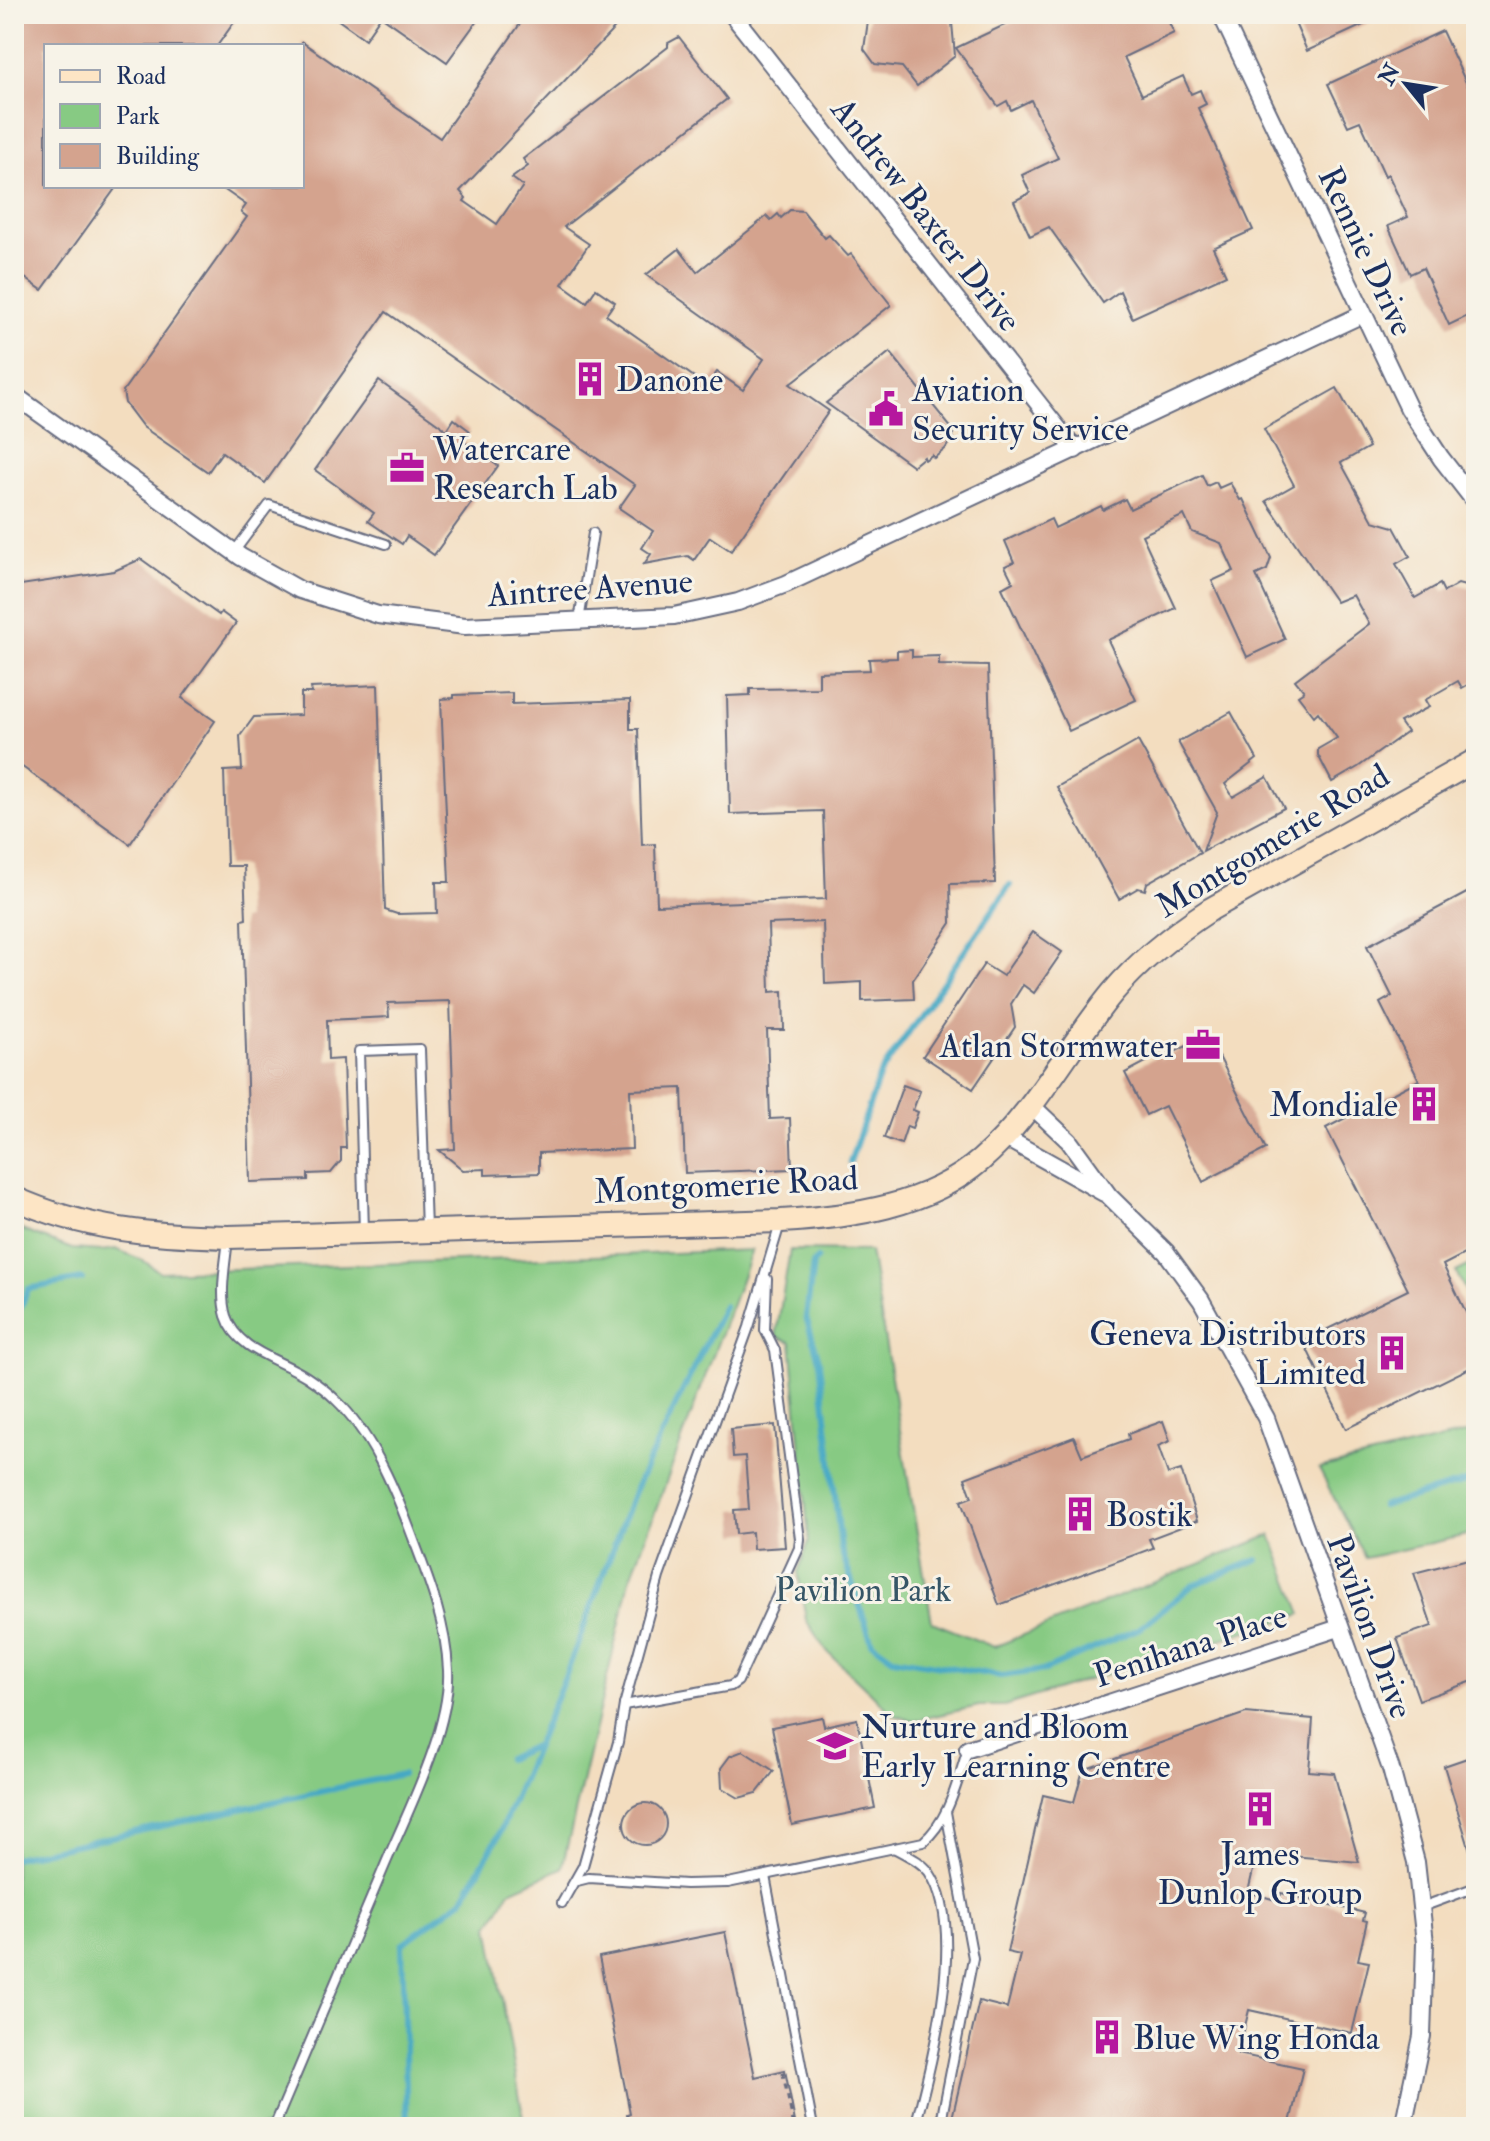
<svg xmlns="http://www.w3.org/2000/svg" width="1490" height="2141" viewBox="0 0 1490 2141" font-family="'IM FELL Double Pica',serif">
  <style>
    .green { fill: #87ca83; stroke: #517c70; stroke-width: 2 }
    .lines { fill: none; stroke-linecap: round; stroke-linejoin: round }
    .stream { stroke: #44a8c4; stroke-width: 6 }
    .building { fill: #d4a38e }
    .lane-casing { stroke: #676c80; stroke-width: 12 }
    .street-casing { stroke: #676c80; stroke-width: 20 }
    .secondary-casing { stroke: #676c80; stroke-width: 26 }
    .path { stroke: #676c80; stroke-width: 3; stroke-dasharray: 6 6; stroke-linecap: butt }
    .lane { stroke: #fff; stroke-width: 8 }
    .street { stroke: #fff; stroke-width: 16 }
    .secondary { stroke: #fde5c5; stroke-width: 22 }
    .labels { text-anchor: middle; stroke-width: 6; stroke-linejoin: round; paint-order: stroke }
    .street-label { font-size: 34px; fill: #1b2f5e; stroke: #f7f3e8 }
    .poi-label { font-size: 34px; fill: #1b2f5e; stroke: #f7f3e8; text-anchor: start }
    .park-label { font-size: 34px; fill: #365667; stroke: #f7f3e8 }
  </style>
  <rect width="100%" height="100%" fill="#f7f3e8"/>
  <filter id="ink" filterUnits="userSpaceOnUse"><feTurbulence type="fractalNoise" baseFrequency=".0125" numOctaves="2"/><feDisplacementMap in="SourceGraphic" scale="16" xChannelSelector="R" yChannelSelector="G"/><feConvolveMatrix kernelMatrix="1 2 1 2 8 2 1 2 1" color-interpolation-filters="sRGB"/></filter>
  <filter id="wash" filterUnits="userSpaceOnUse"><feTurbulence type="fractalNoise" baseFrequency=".006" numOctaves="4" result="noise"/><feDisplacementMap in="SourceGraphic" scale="32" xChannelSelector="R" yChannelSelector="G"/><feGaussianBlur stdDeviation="1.8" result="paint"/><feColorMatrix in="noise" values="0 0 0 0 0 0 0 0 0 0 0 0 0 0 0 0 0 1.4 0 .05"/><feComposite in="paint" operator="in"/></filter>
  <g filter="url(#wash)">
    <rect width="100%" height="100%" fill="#f3ddbf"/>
    <g class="green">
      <polygon points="14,1227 72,1249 101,1251 116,1249 142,1260 160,1272 752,1250 630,1580 562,1868 510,1891 489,1926 525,2127 14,2127"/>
      <polygon points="790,1250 870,1251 932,1622 994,1647 1271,1535 1302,1614 1004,1706 979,1706 912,1721 894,1715 825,1649 806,1620 798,1572 809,1541 791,1342 776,1336"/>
      <polygon points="1476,1262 1476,1311 1456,1272"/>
      <polygon points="1476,1431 1476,1533 1365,1558 1319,1469"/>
    </g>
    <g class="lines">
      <g class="stream">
        <polyline points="850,1162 880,1074 1010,885"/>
        <polyline points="817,1259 813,1264 806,1317 820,1363 841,1549 872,1643 893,1658 1001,1676 1045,1670 1140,1628 1193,1585 1257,1560"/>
        <polyline points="14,1324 28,1289 82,1279"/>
        <polyline points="1382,1506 1476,1479"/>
        <polyline points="507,1759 536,1745"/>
        <polyline points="14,1858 402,1774"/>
        <polyline points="407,2127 402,1944 462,1900 499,1835 567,1672 635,1489 724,1306"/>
      </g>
    </g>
    <g id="blocks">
      <g class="building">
        <polygon points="14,14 240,14 217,46 46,46 46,186 117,186 42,290 14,270"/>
        <polygon points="330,14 482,14 447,62 381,16 365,39"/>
        <polygon points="527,14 628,14 460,191 466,198 464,201 497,224 523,186 512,178 528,166 523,159 668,47 668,43 679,37 727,99 564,227 589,244 562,284 587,302 596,289 615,302 606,315 707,386 717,372 743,390 764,359 646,275 679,249 697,272 767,216 771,220 778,214 781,218 790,210 803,211 825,238 829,235 848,256 851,254 891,305 790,384 829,411 731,551 710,537 694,560 688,556 644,564 651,554 642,548 653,531 619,508 635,485 386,312 265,483 222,452 208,472 143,427 125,403 123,391 247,217 241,212 246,205 219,186 302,186 302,42 440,138"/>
        <polygon points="869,14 945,14 952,23 955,56 917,86 902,67 875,64 864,49"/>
        <polygon points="1028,14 1165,14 1174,33 1124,57 1142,95 1183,76 1191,94 1200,90 1206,104 1198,108 1253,230 1213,248 1226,275 1132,318 1120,291 1103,303 1049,227 1030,236 1014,201 1030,193 1022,175 1058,158 1031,100 1011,110 1007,101 998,106 956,48"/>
        <polygon points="1291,14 1387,14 1307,51"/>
        <polygon points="1442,31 1476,104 1476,312 1449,325 1423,268 1410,274 1388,226 1408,217 1388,174 1385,176 1360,121 1348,126 1328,84"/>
        <polygon points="890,352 953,430 953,437 945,449 934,458 932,455 925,460 924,457 913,466 826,403"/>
        <polygon points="379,381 447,430 454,419 470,431 463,441 498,466 434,555 407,536 402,544 368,521 374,513 315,470"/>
        <polygon points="1337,388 1369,447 1341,463 1373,521 1394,527 1410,556 1396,564 1415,598 1440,584 1444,592 1458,584 1476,589 1476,680 1462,688 1458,681 1425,700 1429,707 1400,722 1407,732 1358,767 1332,782 1318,755 1318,749 1337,738 1318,712 1314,716 1298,695 1304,691 1295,680 1369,624 1353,595 1336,602 1266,501 1294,485 1264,429"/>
        <polygon points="1202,475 1207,486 1216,482 1219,488 1230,483 1240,500 1243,499 1271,558 1267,570 1256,575 1285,639 1247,657 1212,581 1234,571 1221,543 1192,532 1184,515 1142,535 1176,608 1108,640 1136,700 1069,731 1002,588 1013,582 1005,566 1014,562 1005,541 1051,519 1055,528 1101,506 1103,510 1125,499 1130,509"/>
        <polygon points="141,559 219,615 221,612 236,623 182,698 215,721 130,844 14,761 14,586 114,571"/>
        <polygon points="912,650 912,657 939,656 939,665 988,666 995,883 950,884 951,923 913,980 914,999 862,1001 862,982 825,984 823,922 768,924 770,992 783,991 784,1030 767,1030 770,1119 790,1118 792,1169 685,1173 682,1088 630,1090 632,1149 539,1153 539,1173 485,1175 485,1169 463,1170 439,1150 455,1149 450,1001 388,1003 389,1017 327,1020 328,1060 343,1059 346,1148 341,1148 341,1161 331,1173 308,1174 308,1180 250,1182 242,920 246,919 244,866 227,866 224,771 242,770 240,736 254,717 301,715 301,693 312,693 311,688 378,685 385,910 397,914 437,913 436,882 449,882 441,699 454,698 454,695 512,693 512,704 630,700 630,729 638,729 642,845 655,844 657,905 826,899 823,811 730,814 727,696 750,695 750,689 819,688 819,672 870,670 869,659 897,658 897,651"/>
        <polygon points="1231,712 1257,759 1225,784 1233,797 1267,777 1284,808 1203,851 1217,812 1178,742"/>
        <polygon points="1138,741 1200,853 1147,883 1145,890 1138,888 1119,899 1057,787"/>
        <polygon points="1476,888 1476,1248 1443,1265 1476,1333 1476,1365 1346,1429 1303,1341 1408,1290 1326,1128 1419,1080 1380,1003 1392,996 1367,946"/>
        <polygon points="1033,932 1062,952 1034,993 1023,985 1011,1004 1015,1027 973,1089 923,1056 984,964 1003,976"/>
        <polygon points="1208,1035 1266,1149 1203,1182 1165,1106 1146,1115 1125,1073 1159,1055 1161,1059"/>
        <polygon points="903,1085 920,1091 913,1110 918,1112 912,1128 907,1126 901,1144 884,1138"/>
        <polygon points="1163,1421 1170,1441 1158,1446 1168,1474 1181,1470 1197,1521 1149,1539 1153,1548 999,1605 961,1501 972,1497 965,1478 1074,1437 1082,1456 1129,1439 1128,1434"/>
        <polygon points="775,1425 785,1547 753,1549 752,1532 736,1534 734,1510 749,1509 745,1456 733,1457 731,1429"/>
        <polygon points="1476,1557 1476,1680 1419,1700 1397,1638 1432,1626 1414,1573"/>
        <polygon points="1246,1713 1313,1719 1309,1771 1334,1773 1359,1862 1257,1853 1248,1892 1279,1901 1281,1893 1365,1913 1363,1920 1367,1921 1358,1960 1369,1962 1352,2033 1249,2010 1238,2054 1303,2068 1289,2127 950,2127 979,2001 1007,2008 1020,1955 1007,1952 1043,1795 1074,1802 1083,1770"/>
        <polygon points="822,1717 824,1726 857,1719 875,1808 792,1825 772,1727"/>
        <polygon points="743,1751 774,1771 757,1793 739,1798 722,1788 721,1768 730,1756"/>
        <polygon points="1476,1755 1476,1856 1472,1857 1444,1766"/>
        <circle cx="645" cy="1824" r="21"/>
        <polygon points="725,1932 755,2077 785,2070 796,2127 629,2127 627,2114 630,2113 599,1957"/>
      </g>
    </g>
  </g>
  <g filter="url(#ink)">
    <use href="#blocks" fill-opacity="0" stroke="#676c80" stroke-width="2"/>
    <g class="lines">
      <g class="lane-casing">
        <g id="lane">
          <polyline points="234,552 269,505 386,544"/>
          <polyline points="579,621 593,533"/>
          <polyline points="364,1232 359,1051 420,1049 426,1230"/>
          <path d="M228 1238C226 1262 219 1293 226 1316 237 1351 280 1359 307 1377 316 1383 327 1391 335 1399 371 1433 393 1485 410 1530 427 1575 446 1621 448 1670 451 1727 408 1811 385 1865 348 1952 311 2040 274 2127"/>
          <polyline points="624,1705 731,1686 738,1681 799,1548 800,1539 775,1350 765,1330 767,1279"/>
          <path d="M894 1848C906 1855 921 1861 929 1872 968 1930 931 2064 915 2127"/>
          <polyline points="765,1876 813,2127"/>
          <path d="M577 1881 589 1878 686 1884 728 1883 923 1842C950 1819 957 1781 968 1749"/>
          <polyline points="562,1903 583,1866 618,1742 624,1705 659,1577 749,1327 780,1224"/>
          <polyline points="1422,1907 1476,1887"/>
          <polyline points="940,2127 973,1958 946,1812"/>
        </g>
      </g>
      <g class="street-casing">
        <g id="street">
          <polyline points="732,14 1075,450"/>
          <polyline points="1221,14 1409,409 1441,458 1476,503"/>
          <polyline points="14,395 241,557 300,590 378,615 465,626 674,616 738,602 786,584 1363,314"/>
          <polyline points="1031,1105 1069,1141 1109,1196 1166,1252 1201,1300 1266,1418 1391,1769 1416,1862 1425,1943 1422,2036 1403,2127"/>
          <polyline points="1004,1137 1104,1193"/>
          <polyline points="968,1749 1339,1628"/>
        </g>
      </g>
      <g class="secondary-casing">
        <path id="secondary" d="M14 1198C85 1230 151 1235 228 1237L781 1221C850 1217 927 1207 981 1160 1035 1113 1068 1046 1113 992 1141 959 1176 932 1211 909L1476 760"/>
      </g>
      <polyline class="path" points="785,2073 783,2074 794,2127"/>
      <use href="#lane" class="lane"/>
      <use href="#street" class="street"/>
      <use href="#secondary" class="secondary"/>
    </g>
  </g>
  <defs>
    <g id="building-bare" transform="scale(2.76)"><path d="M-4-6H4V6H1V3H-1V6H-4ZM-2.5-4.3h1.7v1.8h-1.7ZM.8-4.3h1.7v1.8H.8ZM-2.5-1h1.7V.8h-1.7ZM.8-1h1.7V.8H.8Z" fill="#b5179e" stroke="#f7f3e8" stroke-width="2.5" paint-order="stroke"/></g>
    <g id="civic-bare" transform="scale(2.76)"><path d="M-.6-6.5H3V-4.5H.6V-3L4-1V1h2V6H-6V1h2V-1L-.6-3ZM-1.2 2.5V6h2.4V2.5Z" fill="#b5179e" stroke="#f7f3e8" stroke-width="2.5" paint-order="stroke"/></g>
    <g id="office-bare" transform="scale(2.76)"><path d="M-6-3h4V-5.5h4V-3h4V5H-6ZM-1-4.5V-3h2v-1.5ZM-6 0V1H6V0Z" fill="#b5179e" stroke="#f7f3e8" stroke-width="2.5" paint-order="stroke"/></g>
    <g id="school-bare" transform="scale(2.76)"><path d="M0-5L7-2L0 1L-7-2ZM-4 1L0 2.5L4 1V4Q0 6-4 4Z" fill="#b5179e" stroke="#f7f3e8" stroke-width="2.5" paint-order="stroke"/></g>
  </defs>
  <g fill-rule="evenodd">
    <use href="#building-bare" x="590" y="379"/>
    <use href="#civic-bare" x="886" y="409"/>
    <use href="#office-bare" x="407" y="468"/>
    <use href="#office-bare" x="1203" y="1045"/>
    <use href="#building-bare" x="1424" y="1104"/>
    <use href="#building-bare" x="1392" y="1353"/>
    <use href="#building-bare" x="1080" y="1514"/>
    <use href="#school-bare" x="835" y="1746"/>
    <use href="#building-bare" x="1260" y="1809"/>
    <use href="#building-bare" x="1107" y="2037"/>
  </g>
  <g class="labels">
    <g class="street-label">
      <text transform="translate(927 214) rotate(52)" y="12">Andrew Baxter Drive</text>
      <text transform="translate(1367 251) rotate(65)" y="12">Rennie Drive</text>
      <text transform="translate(590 587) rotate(-4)" y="12">Aintree Avenue</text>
      <text transform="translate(1272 840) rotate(-31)" y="12">Montgomerie Road</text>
      <text transform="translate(726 1184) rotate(-3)" y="12">Montgomerie Road</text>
      <text transform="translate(1371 1626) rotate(70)" y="12">Pavilion Drive</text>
      <text transform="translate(1190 1645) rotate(-18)" y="12">Penihana Place</text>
    </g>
    <g class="poi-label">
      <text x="616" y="391">Danone</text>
      <text x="912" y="401">Aviation<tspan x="912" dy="39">Security Service</tspan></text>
      <text x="433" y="460">Watercare<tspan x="433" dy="39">Research Lab</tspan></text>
      <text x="1177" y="1057" text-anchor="end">Atlan Stormwater</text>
      <text x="1398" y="1116" text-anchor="end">Mondiale</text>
      <text x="1366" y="1345" text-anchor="end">Geneva Distributors<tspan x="1366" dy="39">Limited</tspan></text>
      <text x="1106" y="1526">Bostik</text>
      <text x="861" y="1738">Nurture and Bloom<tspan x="861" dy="39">Early Learning Centre</tspan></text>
      <text x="1260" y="1865" text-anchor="middle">James<tspan x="1260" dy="39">Dunlop Group</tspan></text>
      <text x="1133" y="2049">Blue Wing Honda</text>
    </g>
    <g class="park-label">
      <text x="863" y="1601">Pavilion Park</text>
    </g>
  </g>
  <rect width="1490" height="2141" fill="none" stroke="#f7f3e8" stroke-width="48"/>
  <rect x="44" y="44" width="260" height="144" fill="#f7f3e8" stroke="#9fa5b1" stroke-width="2"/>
  <rect x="60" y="70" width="40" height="12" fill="#fde5c5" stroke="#9fa5b1" stroke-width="2"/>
  <text x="116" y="84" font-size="24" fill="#1b2f5e">Road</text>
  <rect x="60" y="104" width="40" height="24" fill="#87ca83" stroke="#9fa5b1" stroke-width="2"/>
  <text x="116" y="124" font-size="24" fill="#1b2f5e">Park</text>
  <rect x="60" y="144" width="40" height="24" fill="#d4a38e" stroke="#9fa5b1" stroke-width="2"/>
  <text x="116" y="164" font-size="24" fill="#1b2f5e">Building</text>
  <g transform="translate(1406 84) rotate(300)" stroke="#f7f3e8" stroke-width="6" paint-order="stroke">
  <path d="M0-6L14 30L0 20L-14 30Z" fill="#1b2f5e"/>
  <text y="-12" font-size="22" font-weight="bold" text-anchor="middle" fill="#1b2f5e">N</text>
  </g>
</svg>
